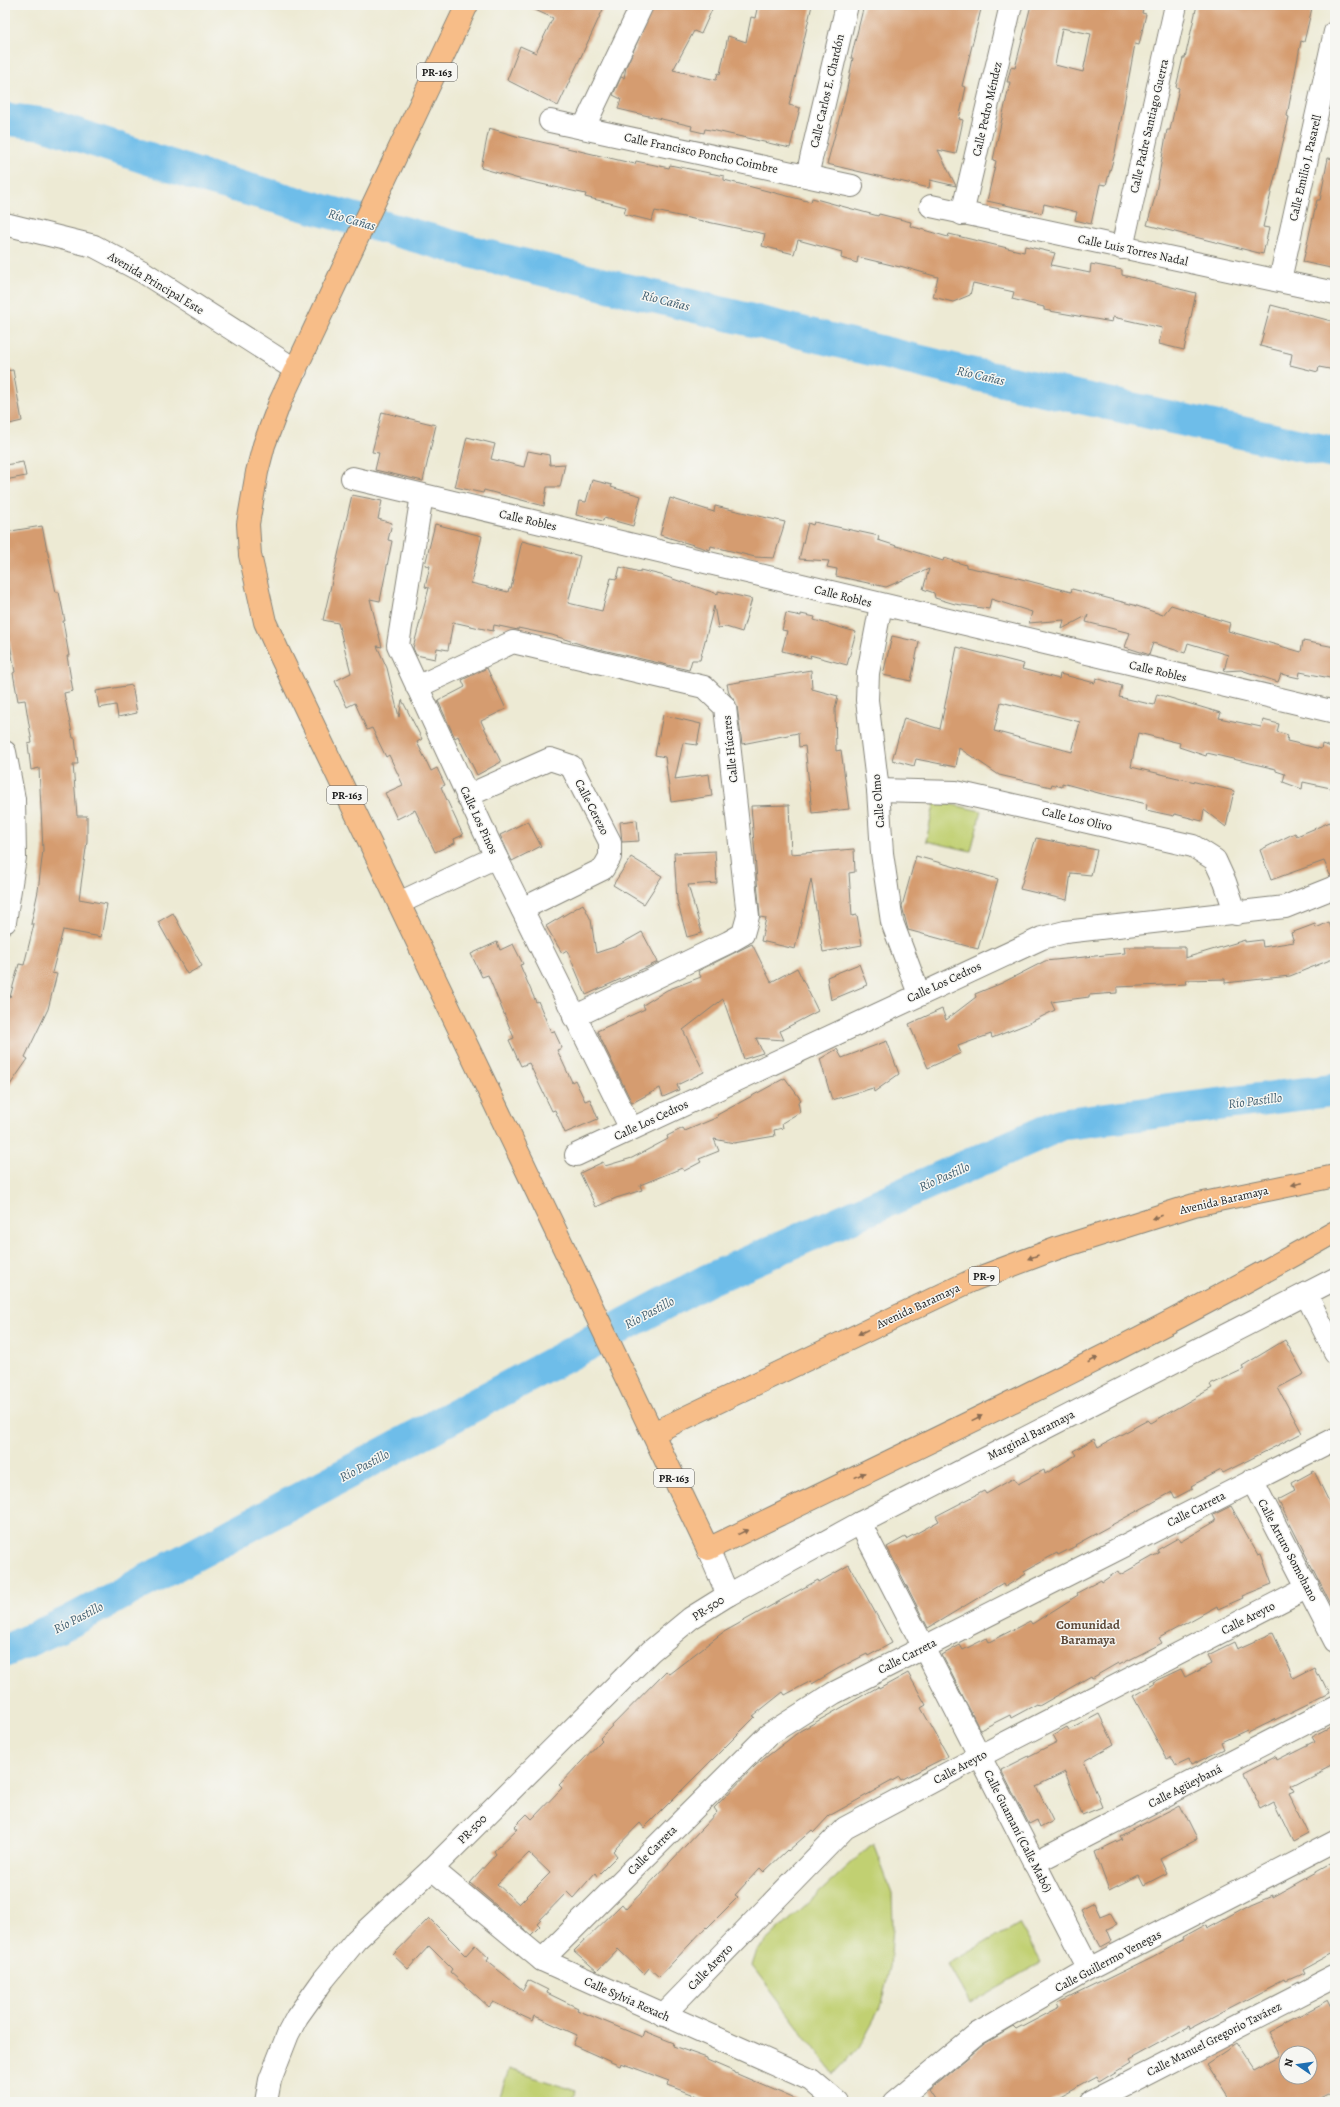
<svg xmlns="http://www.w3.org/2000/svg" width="1340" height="2107" viewBox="0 0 1340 2107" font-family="Alegreya,serif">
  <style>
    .green { fill: #c1d072; stroke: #6e7647 }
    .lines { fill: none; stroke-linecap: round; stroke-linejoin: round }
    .river { stroke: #6ebde9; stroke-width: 33 }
    .building { fill: #d59c6f; fill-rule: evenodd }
    .minor-casing { stroke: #848378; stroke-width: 24 }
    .highway-casing { stroke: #848378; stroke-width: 24 }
    .minor { stroke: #fff; stroke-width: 22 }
    .highway { stroke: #f7bd88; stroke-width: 22 }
    .oneway { fill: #8a6c52 }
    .labels { text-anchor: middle; stroke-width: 3; stroke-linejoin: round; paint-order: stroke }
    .shield { fill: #f6f6f2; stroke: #5d5d5c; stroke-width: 1 }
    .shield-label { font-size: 11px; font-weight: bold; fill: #1c1c1c }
    .street-label { font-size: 12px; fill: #1c1c1c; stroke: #f6f6f2 }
    .water-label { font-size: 13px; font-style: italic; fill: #3d5c6e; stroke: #f6f6f2 }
    .neighbourhood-label { font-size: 13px; font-weight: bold; fill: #5d4939; stroke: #f6f6f2 }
  </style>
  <rect width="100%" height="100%" fill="#f6f6f2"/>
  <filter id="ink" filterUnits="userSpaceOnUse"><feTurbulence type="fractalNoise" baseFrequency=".025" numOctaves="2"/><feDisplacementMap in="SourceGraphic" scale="8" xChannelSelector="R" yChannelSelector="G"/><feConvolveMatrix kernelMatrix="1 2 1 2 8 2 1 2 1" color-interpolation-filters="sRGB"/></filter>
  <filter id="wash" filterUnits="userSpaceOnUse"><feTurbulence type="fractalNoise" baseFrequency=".012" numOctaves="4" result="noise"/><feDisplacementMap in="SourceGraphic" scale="16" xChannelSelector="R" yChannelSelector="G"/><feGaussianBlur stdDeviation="0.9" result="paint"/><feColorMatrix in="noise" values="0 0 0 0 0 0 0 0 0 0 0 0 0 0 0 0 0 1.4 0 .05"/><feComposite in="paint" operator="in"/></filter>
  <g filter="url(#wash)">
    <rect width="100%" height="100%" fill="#edead4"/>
    <g class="green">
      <polygon points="935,801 981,811 971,851 926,841"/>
      <polygon points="873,1843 892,1893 893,1927 890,1968 880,2008 859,2047 834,2074 752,1966 757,1950"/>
      <polygon points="1019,1923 1041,1962 970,2003 948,1964"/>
      <polygon points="509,2069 576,2091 573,2102 498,2102"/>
    </g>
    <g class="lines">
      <g class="river">
        <polyline points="5,119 45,124 204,177 487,256 968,373 1335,453"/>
        <polyline points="5,1651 69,1622 708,1280 1062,1124 1335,1090"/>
      </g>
    </g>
    <g id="blocks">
      <g class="building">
        <polygon points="524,5 605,5 558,106 507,80 520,46 536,53 553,18"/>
        <polygon points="654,5 714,5 701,34 694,31 673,70 716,80 718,73 720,74 728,36 746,42 751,17 755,18 758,5 812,5 789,105 800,108 790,148 716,131 705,129 704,133 691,130 692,126 618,109 621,99 613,95 621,77 624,78 626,67"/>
        <polygon points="864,5 982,5 962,86 966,87 959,119 963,120 956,154 938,150 956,186 930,180 929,188 827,164 846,93 853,58 851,58"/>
        <path d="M1031 5H1144L1142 13 1146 14 1139 45 1135 44 1115 153 1106 185 1100 184 1091 224 1075 220 1077 212 1044 204 1042 213 987 201 996 161 993 160 1010 82H1007L1011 67 1015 68ZM1062 28 1091 34 1083 72 1055 65Z"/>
        <polygon points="1197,5 1296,5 1312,8 1304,42 1301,41 1287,116 1289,117 1263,227 1269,228 1263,254 1147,225 1155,197 1167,130 1170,130 1179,88 1176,87 1183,58 1185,58"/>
        <polygon points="489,128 516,136 635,164 636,161 669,168 670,165 724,176 724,180 811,202 812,198 878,216 879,214 911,222 910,226 948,237 949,234 1024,252 1025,246 1055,253 1051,265 1090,273 1091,264 1122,270 1122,275 1196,293 1184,350 1159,344 1162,328 1113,317 1112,322 1044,310 1044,307 1012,299 1014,292 973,283 970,295 953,302 933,297 938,277 900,266 900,267 858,257 857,263 841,258 842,252 798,240 794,254 762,246 765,234 655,211 652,221 624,214 626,207 585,197 586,194 519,179 481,168"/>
        <polygon points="1328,158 1335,159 1335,269 1303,262 1317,200 1320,200"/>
        <polygon points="1271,305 1335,322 1335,370 1319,367 1318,372 1290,365 1292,354 1260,346"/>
        <polygon points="13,370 22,421 5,425 5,371"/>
        <polygon points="382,412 436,425 423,481 375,470 379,453 372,452"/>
        <polygon points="467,437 495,444 491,459 524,467 528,451 549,455 550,465 565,464 560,487 547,487 544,506 484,490 483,493 455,487"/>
        <polygon points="23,462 26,476 5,480 5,465"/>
        <polygon points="592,480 612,485 611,487 641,496 633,526 604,518 603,521 576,515 579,501 586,502"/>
        <polygon points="352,495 382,501 378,519 392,523 388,540 392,541 380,601 370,599 382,647 377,646 387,668 399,717 402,700 422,739 417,742 431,771 437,768 445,785 441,787 463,835 454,839 455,843 435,852 415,810 397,819 385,793 403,785 389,755 386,757 372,728 367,730 355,703 347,707 335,681 351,673 338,623 323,620"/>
        <polygon points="670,498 714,512 715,506 785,522 774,558 755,557 711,546 710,550 660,535"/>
        <polygon points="814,522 879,536 878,540 943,561 944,558 966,565 966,567 1010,576 1071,592 1072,589 1134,605 1163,615 1171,605 1230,623 1228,631 1301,652 1303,641 1335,647 1335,679 1300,672 1299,678 1281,674 1278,682 1241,670 1224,671 1228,655 1188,643 1185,653 1153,643 1149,655 1147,654 1125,647 1130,633 1086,622 1088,615 1062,629 1064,620 1029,623 1032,612 991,599 989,609 955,604 935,598 934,593 923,589 929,569 886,587 836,576 837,569 827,567 829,561 799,559 808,523 813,525"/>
        <polygon points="435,524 482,536 471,583 508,592 509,588 511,588 522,541 580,556 568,603 602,611 611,578 617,579 620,567 640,572 640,570 661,575 718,594 718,591 752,599 742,632 726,627 718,628 714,606 700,660 692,660 689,670 586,646 552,635 518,628 518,630 494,625 493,631 453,622 448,650 437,648 435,659 416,655 413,648 429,588 425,587 430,566 425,565"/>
        <polygon points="42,526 56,592 59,592 65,621 63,621 69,656 67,656 73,691 64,693 73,738 75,738 78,764 73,764 77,816 87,816 87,841 79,899 107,904 101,937 63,930 52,973 57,974 48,1009 25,1057 28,1059 5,1092 5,994 10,997 19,964 24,965 34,924 31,924 38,891 43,850 39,768 31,770 28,744 32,743 25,700 18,701 13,673 15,672 5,616 5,532"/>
        <polygon points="786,613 801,616 801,614 815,617 814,620 856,632 847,665 810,655 811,658 782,651 787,631 782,630"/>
        <polygon points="892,636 919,642 911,681 883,675"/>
        <path d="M957 647 1024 664 1022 669 1059 679 1060 674 1095 683 1096 678 1122 686 1119 697 1154 705 1157 694 1221 713 1219 718 1261 727 1263 720 1279 724 1277 732 1288 735 1287 741 1321 749 1322 744 1335 748V789L1303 782 1302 789 1283 782 1285 774 1276 771V769L1207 753 1206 756 1179 747 1180 743 1138 733 1131 767 1234 791 1226 827 1204 810 1202 821 1175 814 1174 816 1146 810 1147 804 1102 794 1062 783V787L1052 784 1051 787 999 775 959 748 956 767 916 759 914 766 892 760 904 718 940 729ZM1001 702 1080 722 1072 752 994 731Z"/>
        <polygon points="487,668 506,709 481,721 501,762 477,775 458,736 455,738 438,701 465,687 462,680"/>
        <polygon points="811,670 812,689 838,696 835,709 836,751 841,750 849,809 812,813 805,746 799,747 798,733 742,744 737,706 729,693 727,684"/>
        <polygon points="132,685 137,713 118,717 116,705 99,708 96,691"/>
        <polygon points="663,715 701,724 697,745 683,743 675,779 709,774 712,796 671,802 665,757 655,755"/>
        <polygon points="789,805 791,854 854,849 855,872 849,873 852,916 857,915 862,945 823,952 811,879 795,949 761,941 766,918 760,917 751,806"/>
        <polygon points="637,820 639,841 622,842 620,822"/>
        <polygon points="528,821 541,846 512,861 500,835"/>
        <polygon points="1330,822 1335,834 1335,875 1330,875 1324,861 1271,880 1260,850 1295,833 1297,836"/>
        <polygon points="1036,838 1097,850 1091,875 1071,873 1067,900 1020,889"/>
        <polygon points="715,851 717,883 688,885 702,933 687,937 677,900 674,853"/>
        <polygon points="916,856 998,879 978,949 908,930 902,906"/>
        <polygon points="631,857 662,876 644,904 613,885"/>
        <polygon points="583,904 591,920 596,953 617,946 642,932 658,962 586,995 567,950 562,953 546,926"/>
        <polygon points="173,913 202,966 187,974 158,922"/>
        <polygon points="1329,922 1331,928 1335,927 1335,958 1290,976 1225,983 1225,979 1185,980 1186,984 1117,987 1117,993 1089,995 1089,997 1051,1002 1055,1010 1027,1024 992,1038 991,1034 958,1046 961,1053 928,1068 909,1024 942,1009 946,1020 976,997 975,994 1002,983 1045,961 1125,953 1124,947 1185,947 1185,958 1245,940 1245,942 1262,940 1263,947 1294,942 1291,933 1315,924 1316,928"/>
        <polygon points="497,942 500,950 513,944 523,964 520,965 536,1002 538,1001 551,1032 554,1031 562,1048 557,1050 572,1082 575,1080 585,1101 590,1099 598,1119 565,1133 555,1110 552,1111 529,1063 521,1066 509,1040 514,1038 488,975 482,977 471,954"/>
        <polygon points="752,944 771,982 797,968 818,1011 780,1031 784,1040 756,1038 763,1053 744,1059 723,999 683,1030 704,1072 677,1085 679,1090 663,1097 660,1088 632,1103 597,1031 645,1009 643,1005 667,990 701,977 698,971"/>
        <polygon points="859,964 867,985 831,1000 827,977"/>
        <polygon points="887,1041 899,1074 874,1092 873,1088 832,1100 820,1059 837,1049 842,1058"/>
        <polygon points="785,1078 801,1100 798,1102 800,1112 782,1123 783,1128 774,1130 775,1136 734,1143 714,1139 719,1151 699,1159 701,1162 684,1171 682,1168 640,1185 642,1190 616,1198 596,1207 580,1173 603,1162 605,1166 632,1158 668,1139 667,1136 683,1128 685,1131 718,1117 717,1115"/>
        <polygon points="1285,1340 1304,1374 1278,1388 1302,1433 1223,1473 1221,1470 1191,1486 1192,1489 1175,1498 1172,1492 1075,1545 1076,1546 1058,1555 1057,1553 1024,1571 1026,1574 1005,1587 1003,1583 928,1628 887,1547 905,1537 906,1539 939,1521 936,1516 984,1491 986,1494 1014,1478 1018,1484 1044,1470 1045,1474 1076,1455 1073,1451 1094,1439 1098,1447 1148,1420 1151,1423 1212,1388 1210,1385 1244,1369 1242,1366"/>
        <polygon points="1314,1471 1335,1514 1335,1613 1278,1500 1295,1491 1292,1483"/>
        <polygon points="1231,1506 1258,1555 1261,1554 1272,1584 1242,1596 1243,1598 1218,1609 1217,1606 1159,1638 1162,1643 1141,1654 1119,1665 1118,1663 1092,1678 1091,1676 1039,1706 1037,1704 1011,1718 1010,1715 980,1730 942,1655 960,1645 963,1650 987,1638 989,1642 1030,1621 1032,1624 1078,1595 1077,1593 1101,1580 1102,1582 1118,1571 1120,1575 1159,1553 1157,1550 1178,1538 1180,1542 1216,1521 1213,1515"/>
        <path d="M849 1565 892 1643 868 1656 867 1654 839 1668 812 1684 811 1681 785 1695 783 1692 753 1716 755 1717 644 1828 640 1823 613 1851 617 1856 597 1876 595 1873 573 1898 567 1892 537 1923 540 1926 531 1935 470 1883 496 1854 494 1851 517 1829 514 1827 527 1814 532 1819 562 1788 559 1785 602 1740 600 1738 666 1671 669 1674 722 1633 758 1613 818 1580 819 1582ZM529 1853 550 1873 519 1904 497 1884Z"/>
        <polygon points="1273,1633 1294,1678 1315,1667 1328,1694 1248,1733 1247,1730 1221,1742 1224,1749 1191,1765 1189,1760 1176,1766 1171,1757 1167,1759 1133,1696 1154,1684 1153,1682 1181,1669 1185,1677 1212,1663 1208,1655 1234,1642 1237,1649"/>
        <polygon points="908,1673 926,1705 921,1708 948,1756 901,1780 899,1777 829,1816 814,1832 812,1830 788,1851 787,1850 764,1872 760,1868 735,1895 738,1897 707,1928 706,1927 659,1977 649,1968 644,1974 618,1949 597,1971 574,1951 622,1904 626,1909 717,1812 714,1808 756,1765 800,1731 878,1687 879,1689"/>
        <polygon points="1099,1714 1114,1744 1084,1761 1102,1807 1082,1815 1065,1772 1036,1786 1053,1821 1040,1828 1037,1820 1029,1824 1001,1770 1057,1742 1053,1735 1067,1727 1069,1730"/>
        <polygon points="1335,1724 1335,1764 1291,1787 1294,1792 1289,1794 1308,1833 1293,1841 1274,1802 1261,1809 1243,1774 1276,1757 1277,1760 1315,1741 1312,1736"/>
        <polygon points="1180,1805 1197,1839 1160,1858 1167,1873 1144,1885 1139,1875 1109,1890 1095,1852 1122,1839 1120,1836"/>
        <polygon points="1335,1862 1335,1952 1302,1970 1304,1974 1286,1982 1285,1980 1191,2029 1190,2026 1128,2060 1130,2063 1099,2082 1096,2077 1050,2102 937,2102 929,2090 984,2044 1013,2027 1016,2030 1060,2007 1058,2003 1152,1957 1183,1940 1182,1938 1206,1925 1207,1928 1251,1904 1272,1895 1272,1897"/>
        <polygon points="1094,1903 1100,1916 1110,1912 1117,1924 1107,1929 1112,1941 1101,1947 1081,1910"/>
        <polygon points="429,1918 466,1955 475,1945 489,1958 487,1961 523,1990 528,1980 548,1990 547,1993 578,2008 577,2010 642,2037 644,2031 674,2043 673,2046 707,2058 707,2060 735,2072 735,2073 802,2102 713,2102 668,2085 669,2081 621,2063 620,2066 573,2045 577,2035 535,2016 533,2021 493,2002 489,2007 450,1972 452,1969 429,1946 408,1969 393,1955"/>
        <path d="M1329 2001 1335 2013V2091L1313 2102H1231L1206 2063 1236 2043 1254 2070 1280 2056 1268 2033ZM1286 2053H1310V2077H1286Z"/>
      </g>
    </g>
  </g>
  <g filter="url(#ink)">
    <use href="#blocks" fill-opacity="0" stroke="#848378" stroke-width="1"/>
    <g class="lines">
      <g class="minor-casing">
        <g id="minor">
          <polyline points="550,121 852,186"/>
          <polyline points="584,127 642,5"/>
          <polyline points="807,176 847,5"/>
          <polyline points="931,206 1335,293"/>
          <polyline points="962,214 1011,5"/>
          <polyline points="5,224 94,246 143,272 296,370"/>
          <polyline points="1122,248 1176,5"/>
          <polyline points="1280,280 1335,32"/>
          <polyline points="352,478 1335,712"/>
          <polyline points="422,495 398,645 496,857 631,1129"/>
          <polyline points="881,605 868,673 867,700 878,790 882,853 892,922 919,994"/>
          <polyline points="417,687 513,642 704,687 725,707 748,916 743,934 729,942 574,1017"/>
          <polyline points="5,752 14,799 15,857 5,922"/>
          <polyline points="878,790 956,792 1193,846 1215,860 1225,882 1236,914"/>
          <polyline points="467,796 550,759 571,766 610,842 610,857 603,869 522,909"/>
          <polyline points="399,903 496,857"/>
          <polyline points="576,1155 1042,938 1065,932 1285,907 1335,887"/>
          <polyline points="1306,1294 1335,1352"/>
          <polyline points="1252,1480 1335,1641"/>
          <polyline points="860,1523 1089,1969"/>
          <polyline points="708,1549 728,1595"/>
          <polyline points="1034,1863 1335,1708"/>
          <polyline points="432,1869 542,1960 811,2080 837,2102"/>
          <polyline points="542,1960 768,1735 834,1693 1335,1439"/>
          <polyline points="663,2015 845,1828 980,1756 1308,1587"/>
          <polyline points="266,2102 270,2080 288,2034 297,2017 324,1979 356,1940 432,1869 651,1651 691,1618 728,1595 860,1523 1335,1279"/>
          <polyline points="895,2102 977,2034 1089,1969 1335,1842"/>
          <polyline points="1092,2102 1335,1977"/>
        </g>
      </g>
      <g class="highway-casing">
        <g id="highway">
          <path d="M467 5 280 402 264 445 257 472 248 524 250 555 265 622 279 653 708 1549C918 1447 1132 1348 1335 1232"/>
          <polyline points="653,1433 973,1280 1058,1248 1194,1205 1335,1176"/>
        </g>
      </g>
      <use href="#minor" class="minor"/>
      <use href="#highway" class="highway"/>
    </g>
    <defs><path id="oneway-solid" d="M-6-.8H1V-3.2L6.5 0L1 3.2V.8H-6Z"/></defs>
    <g class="oneway">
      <use href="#oneway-solid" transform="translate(1297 1184) rotate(168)"/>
      <use href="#oneway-solid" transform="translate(1157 1217) rotate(162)"/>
      <use href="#oneway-solid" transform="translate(1033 1257) rotate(160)"/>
      <use href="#oneway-solid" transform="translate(863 1332) rotate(154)"/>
      <use href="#oneway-solid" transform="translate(1093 1360) rotate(-27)"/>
      <use href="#oneway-solid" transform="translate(977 1418) rotate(-26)"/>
      <use href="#oneway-solid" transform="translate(860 1475) rotate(-26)"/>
      <use href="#oneway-solid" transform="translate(743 1532) rotate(-26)"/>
    </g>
  </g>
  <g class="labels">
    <g class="shield">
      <rect x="417" y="63" width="40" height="18" rx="3"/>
      <rect x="327" y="786" width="40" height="18" rx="3"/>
      <rect x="969" y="1267" width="30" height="18" rx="3"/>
      <rect x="654" y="1469" width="40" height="18" rx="3"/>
    </g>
    <g class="shield-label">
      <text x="437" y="76">PR-163</text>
      <text x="347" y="799">PR-163</text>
      <text x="984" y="1280">PR-9</text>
      <text x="674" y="1482">PR-163</text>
    </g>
    <g class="street-label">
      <text transform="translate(827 91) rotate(-77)" y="4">Calle Carlos E. Chardón</text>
      <text transform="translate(987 109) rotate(-77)" y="4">Calle Pedro Méndez</text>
      <text transform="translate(1149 126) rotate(-77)" y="4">Calle Padre Santiago Guerra</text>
      <text transform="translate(701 153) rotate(12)" y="4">Calle Francisco Poncho Coimbre</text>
      <text transform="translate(1305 168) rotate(-77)" y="4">Calle Emilio J. Pasarell</text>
      <text transform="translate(1133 250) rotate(12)" y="4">Calle Luis Torres Nadal</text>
      <text transform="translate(156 283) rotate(31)" y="4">Avenida Principal Este</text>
      <text transform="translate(528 520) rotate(13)" y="4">Calle Robles</text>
      <text transform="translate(843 596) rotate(14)" y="4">Calle Robles</text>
      <text transform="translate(1158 671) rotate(13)" y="4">Calle Robles</text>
      <text transform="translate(730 749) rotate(-96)" y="4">Calle Húcares</text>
      <text transform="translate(878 801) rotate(-95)" y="4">Calle Olmo</text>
      <text transform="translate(592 807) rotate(63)" y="4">Calle Cerezo</text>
      <text transform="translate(1077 819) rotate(13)" y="4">Calle Los Olivo</text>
      <text transform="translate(479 820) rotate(65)" y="4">Calle Los Pinos</text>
      <text transform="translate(944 982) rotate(-25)" y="4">Calle Los Cedros</text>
      <text transform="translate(651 1120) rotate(-25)" y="4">Calle Los Cedros</text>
      <text transform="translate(1224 1200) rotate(-13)" y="4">Avenida Baramaya</text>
      <text transform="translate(918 1306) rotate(-25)" y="4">Avenida Baramaya</text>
      <text transform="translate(1031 1435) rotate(-27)" y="4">Marginal Baramaya</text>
      <text transform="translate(1196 1509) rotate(-27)" y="4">Calle Carreta</text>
      <text transform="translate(1288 1550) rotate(62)" y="4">Calle Arturo Somohano</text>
      <text transform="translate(708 1608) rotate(-33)" y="4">PR-500</text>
      <text transform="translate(1248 1618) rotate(-27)" y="4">Calle Areyto</text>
      <text transform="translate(907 1656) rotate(-27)" y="4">Calle Carreta</text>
      <text transform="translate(960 1767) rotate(-28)" y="4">Calle Areyto</text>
      <text transform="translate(1185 1786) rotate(-27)" y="4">Calle Agüeybaná</text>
      <text transform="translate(472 1829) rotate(-45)" y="4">PR-500</text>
      <text transform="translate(1018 1831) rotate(63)" y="4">Calle Guamaní (Calle Mabó)</text>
      <text transform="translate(652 1850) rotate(-45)" y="4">Calle Carreta</text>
      <text transform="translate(1108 1961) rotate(-28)" y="4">Calle Guillermo Venegas</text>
      <text transform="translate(710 1967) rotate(-46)" y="4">Calle Areyto</text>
      <text transform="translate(627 1999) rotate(24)" y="4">Calle Sylvia Rexach</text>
      <text transform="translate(1214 2039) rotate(-27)" y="4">Calle Manuel Gregorio Tavárez</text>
    </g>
    <g class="water-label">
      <text transform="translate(352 219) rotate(16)" y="5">Río Cañas</text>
      <text transform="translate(666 300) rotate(14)" y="5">Río Cañas</text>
      <text transform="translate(981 375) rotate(13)" y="5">Río Cañas</text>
      <text transform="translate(1255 1100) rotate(-7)" y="5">Río Pastillo</text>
      <text transform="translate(944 1176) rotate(-24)" y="5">Río Pastillo</text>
      <text transform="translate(649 1312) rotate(-28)" y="5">Río Pastillo</text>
      <text transform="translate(364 1465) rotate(-28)" y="5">Río Pastillo</text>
      <text transform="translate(78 1617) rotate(-27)" y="5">Río Pastillo</text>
    </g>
    <g class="neighbourhood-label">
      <text x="1088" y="1629">Comunidad<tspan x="1088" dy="15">Baramaya</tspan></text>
    </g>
  </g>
  <rect width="1340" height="2107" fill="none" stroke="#f6f6f2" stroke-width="20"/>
  <g transform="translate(1298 2065) rotate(283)"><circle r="19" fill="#f6f6f2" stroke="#9f9f9c"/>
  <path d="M0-3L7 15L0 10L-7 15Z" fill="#1f6fb2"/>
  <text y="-6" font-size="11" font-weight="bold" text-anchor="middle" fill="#1c1c1c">N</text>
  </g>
</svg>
